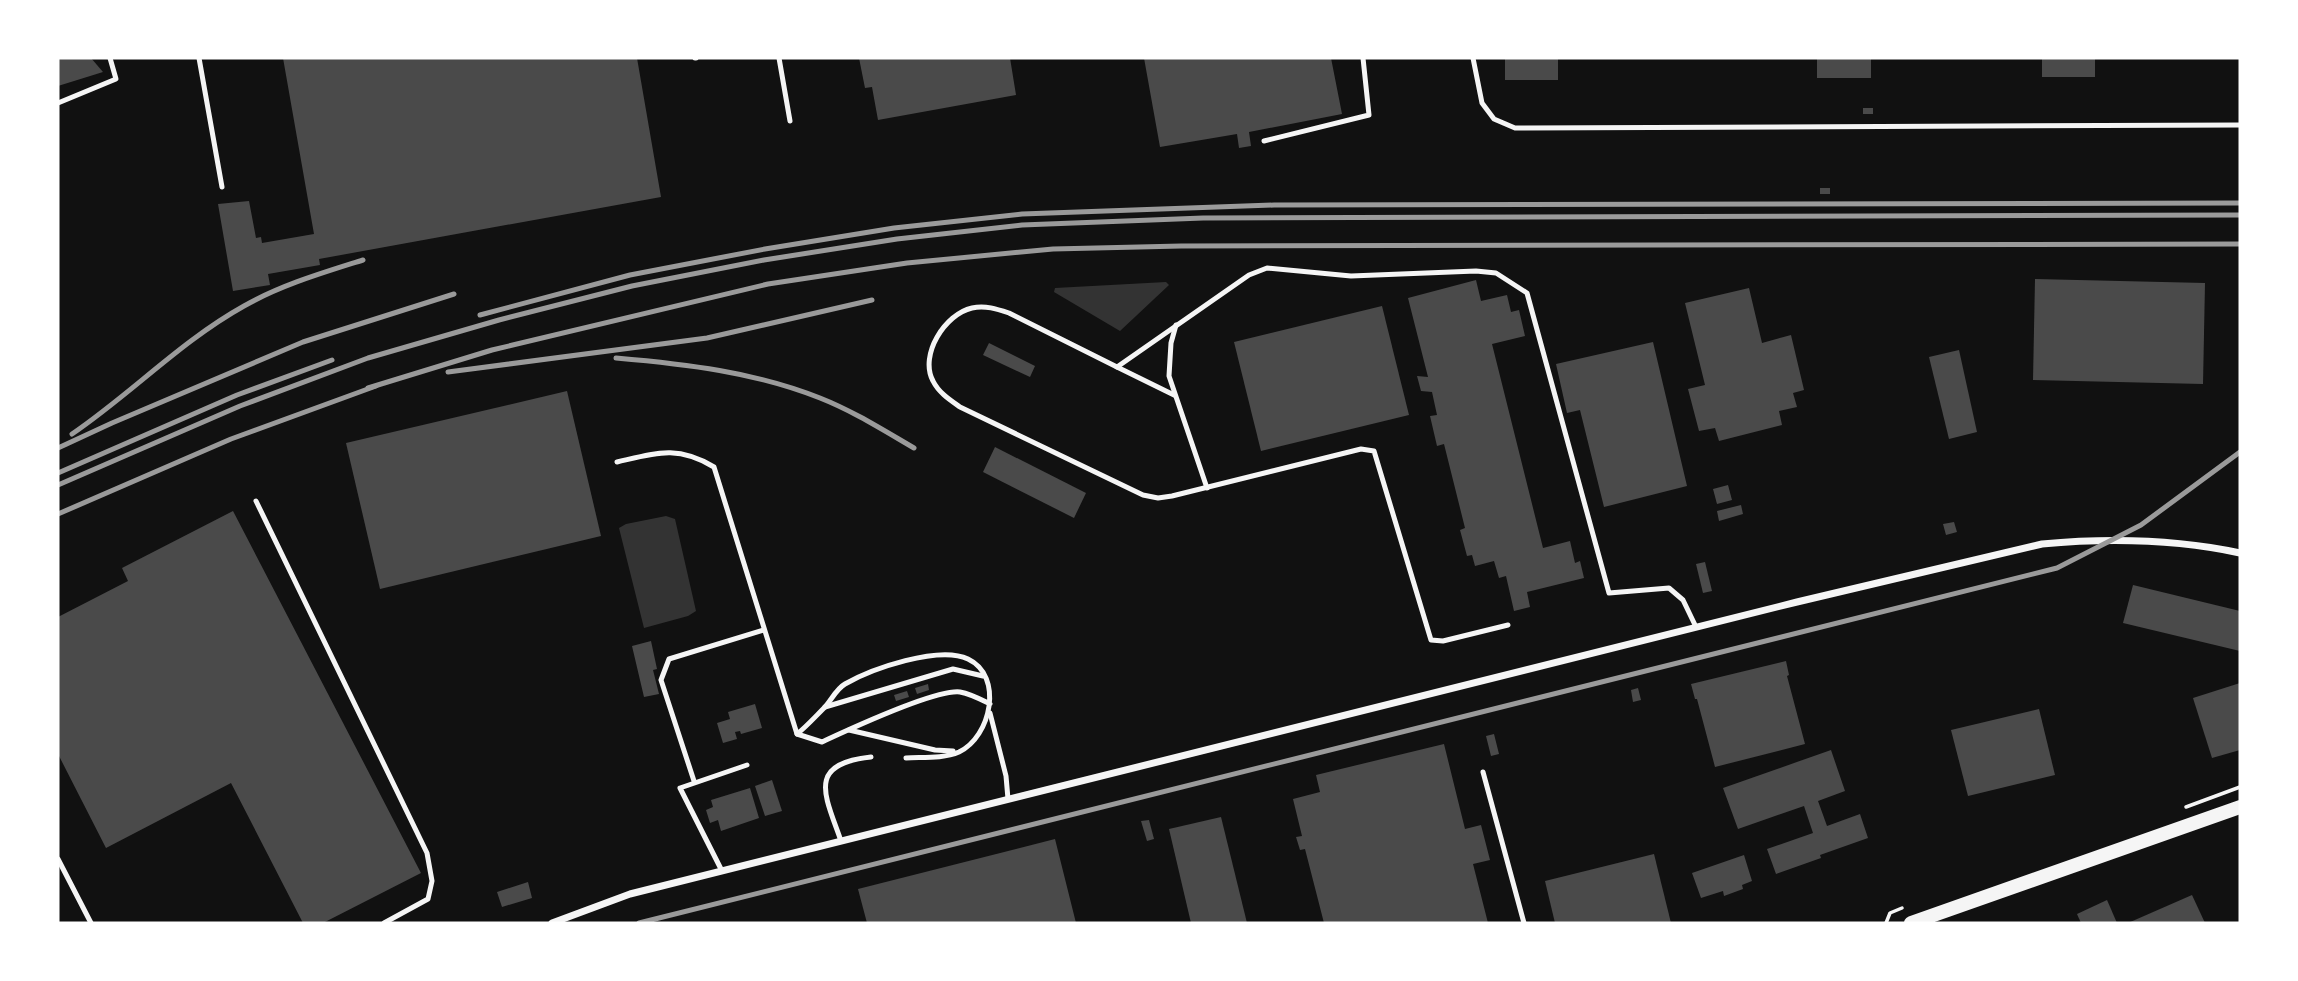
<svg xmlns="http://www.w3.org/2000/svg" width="2298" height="981" viewBox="0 0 2298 981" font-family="Quicksand,sans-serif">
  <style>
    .water { fill: #333 }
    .building { fill: #4a4a4a }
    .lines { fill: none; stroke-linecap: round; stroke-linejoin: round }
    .path { stroke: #f5f5f5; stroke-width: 3.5 }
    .service { stroke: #f5f5f5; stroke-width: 5 }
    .minor { stroke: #f5f5f5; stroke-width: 7 }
    .secondary { stroke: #f5f5f5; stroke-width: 14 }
    .rail { stroke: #9a9a9a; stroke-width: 5 }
  </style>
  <rect width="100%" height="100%" fill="#111"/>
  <g class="water">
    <polygon points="1166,282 1169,285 1120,331 1054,292 1055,288"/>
    <polygon points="666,516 675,519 696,611 688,616 644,628 619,528 626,524"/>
  </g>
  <g class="building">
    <polygon points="58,58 91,58 103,72 58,86"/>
    <polygon points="283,58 637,58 661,197 319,259 320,265 268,274 270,285 233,291 218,204 249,201 256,238 261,237 262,243 314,234"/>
    <polygon points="859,58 1010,58 1016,95 878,120 872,87 865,88"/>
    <polygon points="1144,58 1331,58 1342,114 1249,132 1251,146 1239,148 1237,134 1160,147"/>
    <rect x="1505" y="58" width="53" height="22"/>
    <rect x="1817" y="58" width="54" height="20"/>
    <rect x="2042" y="58" width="53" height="19"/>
    <rect x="1863" y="108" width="10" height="6"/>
    <rect x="1820" y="188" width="10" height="6"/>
    <polygon points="2035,279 2205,283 2203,384 2033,380"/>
    <polygon points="1476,280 1481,301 1507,295 1511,312 1519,310 1525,336 1492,344 1543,548 1570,541 1575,563 1580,561 1584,578 1527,592 1530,607 1514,611 1506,576 1499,578 1494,561 1475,566 1472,555 1467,556 1460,530 1465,528 1444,444 1437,446 1430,416 1437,415 1432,392 1421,391 1417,376 1428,377 1408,298"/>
    <polygon points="1749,288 1762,343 1791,335 1804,390 1793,393 1797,407 1779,411 1782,425 1719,441 1715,428 1699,431 1688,389 1705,385 1685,303"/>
    <polygon points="1382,306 1409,415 1261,451 1234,342"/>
    <polygon points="1653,342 1687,486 1604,507 1580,410 1567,413 1556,364"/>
    <polygon points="989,343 1035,366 1030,377 983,355"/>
    <polygon points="1959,350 1977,432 1949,439 1929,357"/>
    <polygon points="567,391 601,536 380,589 346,443"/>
    <polygon points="995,447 1086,493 1074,518 983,472"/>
    <polygon points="1728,485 1732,500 1717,504 1713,489"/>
    <polygon points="1741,505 1743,514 1719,521 1717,511"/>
    <polygon points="233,511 421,873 323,923 303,923 231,783 106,848 58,754 58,617 128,581 122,568"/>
    <polygon points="1954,522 1957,532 1946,535 1943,524"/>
    <polygon points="1705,562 1712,591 1703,593 1696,564"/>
    <polygon points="2133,585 2240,611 2240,651 2123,623"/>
    <polygon points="651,641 657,669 653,670 659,694 644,697 632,646"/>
    <polygon points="1786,661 1789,675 1787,676 1805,744 1715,767 1697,699 1695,699 1691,684"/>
    <polygon points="2240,683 2240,750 2212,758 2193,698"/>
    <polygon points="928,684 929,690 917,694 915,688"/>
    <polygon points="1638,688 1641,700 1633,702 1631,690"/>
    <polygon points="907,691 909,697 896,701 894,695"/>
    <polygon points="755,704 762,728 741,734 740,731 735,732 737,739 723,743 717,723 730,719 728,712"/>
    <polygon points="2039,709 2055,775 1968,796 1951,730"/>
    <polygon points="1494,734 1499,754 1491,756 1486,736"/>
    <polygon points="1444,744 1465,829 1481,825 1490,860 1473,864 1488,923 1324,923 1305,849 1300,850 1296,837 1302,836 1293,799 1320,792 1316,775"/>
    <polygon points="1831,750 1845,791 1818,801 1827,826 1860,814 1868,838 1820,855 1821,858 1776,874 1767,849 1813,833 1804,806 1738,829 1723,788"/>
    <polygon points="772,780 782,811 765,816 755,786"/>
    <polygon points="750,788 759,818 721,831 718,820 710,823 706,810 713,807 711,800"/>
    <polygon points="1221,817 1247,923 1191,923 1169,829"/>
    <polygon points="1149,820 1154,839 1147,841 1141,821"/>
    <polygon points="1055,839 1076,923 867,923 858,889"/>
    <polygon points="1654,854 1671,923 1555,923 1545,881"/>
    <polygon points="1744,855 1752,881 1742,885 1743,889 1724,896 1723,891 1701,898 1692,873"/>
    <polygon points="528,882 532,898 502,907 497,892"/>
    <polygon points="2192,895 2205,923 2128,923"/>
    <polygon points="2107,900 2117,923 2081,923 2077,914"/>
  </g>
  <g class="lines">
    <g class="path">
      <polyline points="2186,807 2240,787"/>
      <polyline points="1886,923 1890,913 1902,908"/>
    </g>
    <g class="service">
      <polyline points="199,58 222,187"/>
      <polyline points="695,58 696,58"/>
      <polyline points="779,58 790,121"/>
      <polyline points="1473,58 1482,103 1494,119 1515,128 2240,125"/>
      <polyline points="58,103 116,79 110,58"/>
      <polyline points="1264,141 1369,115 1363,58"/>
      <polyline points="1176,325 1171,343 1169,376 1207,488"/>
      <polyline points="1117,367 1174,395"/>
      <path d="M617 462C656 453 677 445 714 467L797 734"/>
      <polyline points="256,501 427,853 432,881 428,899 384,923"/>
      <path d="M1508 625 1443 641 1431 640 1374 451 1361 449 1172 496 1158 498 1143 495 960 407C950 400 939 393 933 381 919 355 945 314 972 308 985 305 997 309 1009 313L1117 367 1249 275 1267 268 1351 276 1476 271 1496 273 1527 293 1609 593 1669 588 1683 600 1696 627"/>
      <polyline points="825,707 953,669 983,676"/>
      <polyline points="990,713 1006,776 1008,799"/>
      <polyline points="849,730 935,750 953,751"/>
      <path d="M906 758C922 757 943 759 959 752 991 737 1004 676 968 659 939 645 871 669 845 684 836 689 831 701 824 708 815 717 806 727 797 734L822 742C848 730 935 689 960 692 971 694 980 699 990 704"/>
      <polyline points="1483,772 1524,923"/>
      <polyline points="694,781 661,680 669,659 764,630"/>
      <path d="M841 841C825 795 806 764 871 757"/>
      <polyline points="58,859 91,923"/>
      <polyline points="722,871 680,788 747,765"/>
    </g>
    <path class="minor" d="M552 923 630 894 1797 602 2042 544C2108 538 2175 539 2240 553"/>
    <polyline class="secondary" points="1911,923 2240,807"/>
    <g class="rail">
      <polyline points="480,315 630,275 765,249 894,228 1022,214 1274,205 2240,203"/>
      <path d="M616 358C685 364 755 372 820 398 853 411 883 430 914 448"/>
      <polyline points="448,372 707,338 872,300"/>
      <polyline points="368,388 492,350 768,284 907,263 1053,249 1181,246 2240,244"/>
      <path d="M72 434C131 394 181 341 244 306 281 285 322 273 363 260"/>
      <polyline points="58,448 112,423 303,342 454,294"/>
      <polyline points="58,473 237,395 332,360"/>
      <polyline points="58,485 240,406 368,358 499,320 632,286 764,260 897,239 1022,225 1203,218 2240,215"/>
      <polyline points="58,514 231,439 376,386"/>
      <polyline points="639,923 2057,568 2141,525 2240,452"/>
    </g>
  </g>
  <rect width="2298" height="981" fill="none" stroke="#ffffff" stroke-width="119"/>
</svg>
